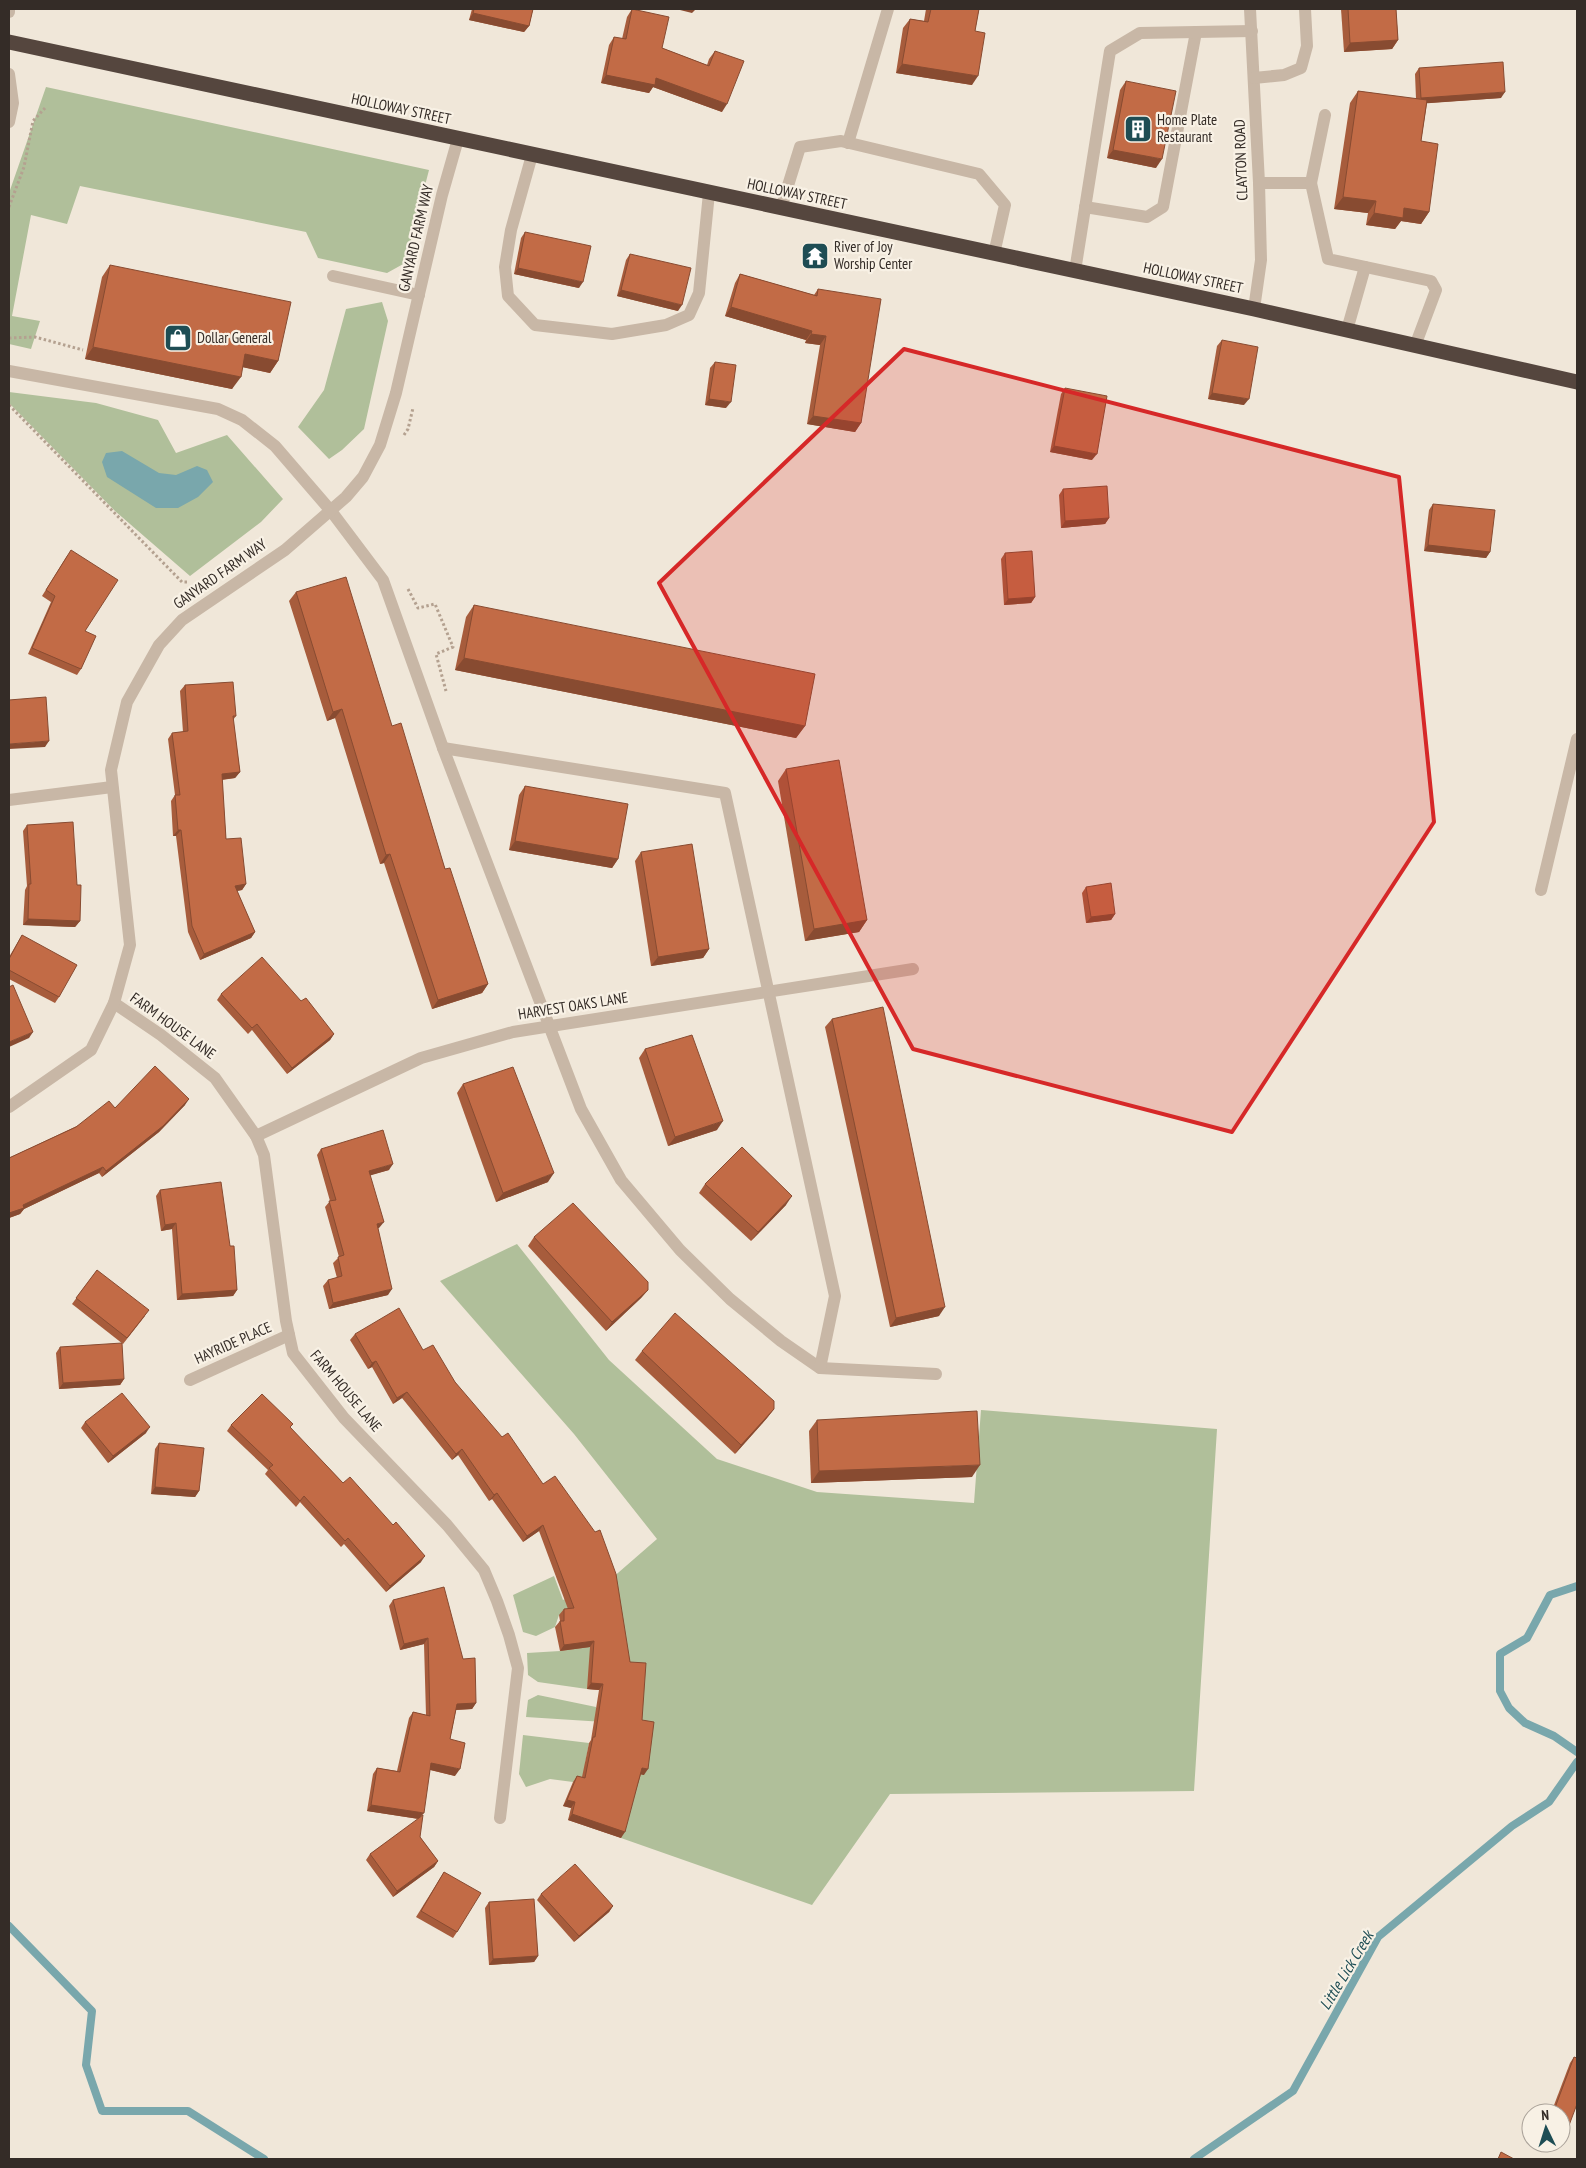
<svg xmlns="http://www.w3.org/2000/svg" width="1586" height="2168" viewBox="0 0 1586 2168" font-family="'PT Sans Narrow',sans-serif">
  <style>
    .green { fill: #b0bf9a }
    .water { fill: #79a7ac }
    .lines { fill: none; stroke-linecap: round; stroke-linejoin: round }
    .stream { stroke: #79a7ac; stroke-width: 8 }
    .path { stroke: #b4a190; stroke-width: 3; stroke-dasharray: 2.5 2.5; stroke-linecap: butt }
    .minor { stroke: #c8b7a6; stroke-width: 12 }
    .highway { stroke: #55463e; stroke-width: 15 }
    .wall { fill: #a75c3c }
    .shaded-wall { fill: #884b31 }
    .building { fill: #c26b46; stroke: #884b31 }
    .marked { fill: #d62828; fill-opacity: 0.2; stroke: #d62828; stroke-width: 4; stroke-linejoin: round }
    .labels { text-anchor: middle; stroke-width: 4.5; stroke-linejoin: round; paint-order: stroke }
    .street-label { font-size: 15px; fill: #342c27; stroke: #f8f1e5 }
    .poi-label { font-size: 15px; fill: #342c27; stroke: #f8f1e5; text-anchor: start }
    .water-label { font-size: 16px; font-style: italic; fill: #1e4d54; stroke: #f8f1e5 }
  </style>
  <rect width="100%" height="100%" fill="#f0e7d9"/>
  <g class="green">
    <polygon points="46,87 429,170 405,263 387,273 318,258 306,232 80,186 67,224 31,215 12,316 40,321 31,349 9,344 9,193"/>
    <polygon points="382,302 388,321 364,429 342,450 329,459 298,427 324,390 346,309"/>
    <polygon points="9,392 96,403 158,420 176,453 227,435 283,499 261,522 190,576 115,511 9,403"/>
    <polygon points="517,1244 609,1360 717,1459 817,1492 974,1503 981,1410 1217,1429 1194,1791 890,1794 812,1905 621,1838 631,1800 573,1782 550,1779 526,1787 519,1774 523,1735 589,1743 585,1764 604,1722 526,1717 528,1700 538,1695 596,1707 596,1711 641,1669 587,1689 538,1682 528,1675 527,1653 560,1651 622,1642 559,1615 555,1627 536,1636 523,1632 513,1595 554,1576 563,1600 611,1579 657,1539 574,1434 440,1281"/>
  </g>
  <polygon class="water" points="122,451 159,473 176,475 197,466 207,470 213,482 198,497 178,508 156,508 107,477 102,462 106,453"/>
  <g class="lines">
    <g class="stream">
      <polyline points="1577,1586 1550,1595 1527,1638 1500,1654 1500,1691 1509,1708 1525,1723 1554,1736 1577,1752"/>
      <polyline points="9,1926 92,2011 86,2065 102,2111 188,2111 264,2159"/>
      <polyline points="1194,2159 1293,2091 1378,1937 1512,1826 1549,1802 1577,1762"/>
    </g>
    <g class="path">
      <polyline points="9,207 24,167 33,121 45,108"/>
      <polyline points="9,338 35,337 83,350"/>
      <polyline points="9,405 182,582 187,582"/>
      <polyline points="404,435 408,429 413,408"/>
      <polyline points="408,589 418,608 435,604 453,647 436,654 446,691"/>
    </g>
    <g class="minor">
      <polyline points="1250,9 1259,183 1261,260 1254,309"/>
      <polyline points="9,12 9,9"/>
      <polyline points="9,74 13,103 9,122"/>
      <polyline points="1254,78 1284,75 1301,68 1307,46 1305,9"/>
      <polyline points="848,143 888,9"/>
      <polyline points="532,155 511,230 505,267 508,296 535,325 612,334 666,325 689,315 699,293 709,193"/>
      <polyline points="1259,183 1311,183 1325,115"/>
      <polyline points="1311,183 1328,259 1431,281 1436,290 1415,346"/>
      <polyline points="1085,207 1147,217 1163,207 1196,32"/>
      <polyline points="781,208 800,147 841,141 979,174 1005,205 994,254"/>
      <polyline points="1075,271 1110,51 1140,33 1252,31"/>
      <polyline points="333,276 419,295"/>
      <polyline points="1347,330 1365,267"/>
      <polyline points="9,371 218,409 242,420 275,446 331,511 383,580 443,748 581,1109 621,1180 680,1250 730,1299 781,1341 820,1368 936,1374"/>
      <polyline points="443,748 725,793 835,1296 820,1368"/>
      <polyline points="9,800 112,787"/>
      <polyline points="1541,890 1577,739"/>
      <polyline points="114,1003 161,1035 215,1078 256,1136 264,1155 286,1321 293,1353 344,1418 447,1525 484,1570 497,1601 509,1635 518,1668 500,1818"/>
      <polyline points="9,1107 91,1050 114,1003 130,945 111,770 127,702 159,645 182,620 285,550 346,497 363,477 380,445 396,393 442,195 458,139"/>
      <polyline points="256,1136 421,1058 513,1032 913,969"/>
      <polyline points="190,1380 289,1335"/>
    </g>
    <polyline class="highway" points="9,42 1254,309 1577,382"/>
  </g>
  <g class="wall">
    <polygon points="472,9 533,9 529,26 524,32 469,20"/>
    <polygon points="632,9 662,48 707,65 709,59 715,51 722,112 653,87 649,93 601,83 609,45 614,37 622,39 627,17"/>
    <polygon points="926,9 979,9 975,31 972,85 896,73 903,28 910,19 924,21"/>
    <polygon points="1341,9 1396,9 1398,40 1392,49 1344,52"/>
    <polygon points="1419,68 1501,98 1427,103 1421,141 1429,212 1421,224 1401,221 1395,229 1366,225 1368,213 1334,209 1350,103 1358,91 1416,99 1415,74"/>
    <polygon points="1126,81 1156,168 1107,158 1120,90"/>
    <polygon points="525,232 579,288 514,274 521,238"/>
    <polygon points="630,254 678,311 617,296 626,260"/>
    <polygon points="110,265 278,361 270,373 243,367 232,389 85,359 102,277"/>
    <polygon points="740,274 814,295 818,289 861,423 855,432 807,424 820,345 805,343 806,340 725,316 735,283"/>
    <polygon points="1222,340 1244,405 1208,399 1217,346"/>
    <polygon points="715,362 726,408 705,405 710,368"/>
    <polygon points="1065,388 1092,460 1050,452 1061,394"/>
    <polygon points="1063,489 1109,518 1105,524 1061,528 1059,495"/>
    <polygon points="1433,504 1490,552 1486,558 1424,551 1429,510"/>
    <polygon points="1005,553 1035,597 1031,603 1004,605 1001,559"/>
    <polygon points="67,556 85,631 81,669 77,675 28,654 51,602 42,596"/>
    <polygon points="296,592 392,726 488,984 482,993 432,1009 384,863 380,864 335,718 327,721 289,601"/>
    <polygon points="474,605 805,726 796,738 455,670 466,617"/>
    <polygon points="185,685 236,716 233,720 240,772 235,778 222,780 226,839 246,884 242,890 237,891 255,932 251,938 200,960 188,932 176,836 173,836 171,801 175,795 168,739 172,733 183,732 180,691"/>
    <polygon points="786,769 867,920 859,932 805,941 778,781"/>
    <polygon points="525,786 618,859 612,868 509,850 519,795"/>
    <polygon points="27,825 77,885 80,921 75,927 23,925 25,890 27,886 23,831"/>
    <polygon points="641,852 709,949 703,958 651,966 635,861"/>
    <polygon points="1086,887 1115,914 1111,920 1086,923 1082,893"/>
    <polygon points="22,935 59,997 55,1003 9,979 9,957"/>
    <polygon points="221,994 301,1001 334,1034 330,1040 287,1074 252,1030 248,1034 217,1000"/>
    <polygon points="832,1019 939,1316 890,1327 825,1027"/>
    <polygon points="645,1049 717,1130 668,1146 639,1058"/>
    <polygon points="463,1084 548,1182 496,1202 457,1093"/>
    <polygon points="185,1105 159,1132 102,1177 99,1173 24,1209 20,1214 9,1218 9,1158 115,1108"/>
    <polygon points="321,1149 389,1170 370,1175 379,1228 378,1228 388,1295 329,1309 323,1286 328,1280 337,1278 333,1263 339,1257 325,1207 330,1201 317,1155"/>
    <polygon points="705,1184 786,1205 751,1241 699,1193"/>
    <polygon points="160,1190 230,1246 237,1290 233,1296 177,1300 172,1229 161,1231 156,1196"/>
    <polygon points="534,1237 648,1290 641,1298 606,1331 528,1246"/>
    <polygon points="97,1270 145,1316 123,1344 72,1304"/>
    <polygon points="355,1334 423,1350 455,1382 630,1662 642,1720 644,1775 641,1774 621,1838 568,1820 571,1808 563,1806 573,1782 577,1776 582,1777 589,1743 591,1740 599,1690 587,1689 590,1647 560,1651 555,1627 560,1621 559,1615 564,1609 568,1609 539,1531 523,1542 492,1499 489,1501 458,1455 452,1460 402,1398 393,1404 372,1367 368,1369 350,1340"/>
    <polygon points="60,1347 124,1379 120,1385 59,1389 56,1353"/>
    <polygon points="642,1351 774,1409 767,1418 735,1454 635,1360"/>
    <polygon points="817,1420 972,1477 811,1483 809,1431"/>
    <polygon points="85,1422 146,1433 108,1463 81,1428"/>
    <polygon points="231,1425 290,1428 343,1483 421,1562 386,1592 344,1544 341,1547 300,1502 296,1507 265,1474 268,1470 227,1431"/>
    <polygon points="159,1443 199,1491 195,1497 151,1494 155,1449"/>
    <polygon points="393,1600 463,1659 476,1703 472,1709 456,1710 450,1739 455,1776 430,1770 420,1818 420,1837 438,1861 434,1867 393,1897 366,1860 370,1854 419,1819 367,1811 373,1774 377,1768 397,1771 409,1718 413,1712 426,1715 424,1644 400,1650 389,1606"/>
    <polygon points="444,1872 457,1932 453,1938 416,1917"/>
    <polygon points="541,1894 613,1906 609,1912 574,1942 537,1900"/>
    <polygon points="489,1902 538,1956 534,1962 489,1965 485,1908"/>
    <polygon points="1574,2057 1561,2113 1551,2113 1570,2063"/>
  </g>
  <g class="shaded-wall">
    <polygon points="676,9 696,9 692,13"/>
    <polygon points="473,13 529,26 524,32 469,20"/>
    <polygon points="1398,40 1392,49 1344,52 1350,43"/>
    <polygon points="902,64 978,76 972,85 896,73"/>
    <polygon points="606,75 656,78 727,104 722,112 653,87 649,93 601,83"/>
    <polygon points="1505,92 1501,98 1417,104 1421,98"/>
    <polygon points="1113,150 1162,159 1156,168 1107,158"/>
    <polygon points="1343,197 1376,201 1368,213 1334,209"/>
    <polygon points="1404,208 1429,212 1421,224 1401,221 1395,229 1366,225 1374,213"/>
    <polygon points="518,268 583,282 579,288 514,274"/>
    <polygon points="621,290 682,305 678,311 617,296"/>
    <polygon points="731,307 812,331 806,340 725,316"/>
    <polygon points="811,334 826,336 820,345 805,343"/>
    <polygon points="93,347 241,377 232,389 85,359"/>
    <polygon points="245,354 278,361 270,373 237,366"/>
    <polygon points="1212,393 1249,399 1244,405 1208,399"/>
    <polygon points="709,399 731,402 726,408 705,405"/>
    <polygon points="813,416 861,423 855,432 807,424"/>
    <polygon points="1054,446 1097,454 1092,460 1050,452"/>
    <polygon points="1109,518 1105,524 1061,528 1065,521"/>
    <polygon points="1428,545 1490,552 1486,558 1424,551"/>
    <polygon points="1035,597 1031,603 1004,605 1008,599"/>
    <polygon points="464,658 805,726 796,738 455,670"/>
    <polygon points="342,709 335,718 327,721 333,712"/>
    <polygon points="49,741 45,747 9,749 9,744"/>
    <polygon points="240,772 235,778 218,780 222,774"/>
    <polygon points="178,830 181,830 176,836 173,836"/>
    <polygon points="515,841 618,859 612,868 509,850"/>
    <polygon points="390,854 384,863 380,864 386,855"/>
    <polygon points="246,884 242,890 230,892 235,886"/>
    <polygon points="1115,914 1111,920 1086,923 1091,917"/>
    <polygon points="28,919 80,921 75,927 23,925"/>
    <polygon points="867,920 859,932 805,941 814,929"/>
    <polygon points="255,932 251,938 200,960 204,954"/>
    <polygon points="709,949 703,958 651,966 658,957"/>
    <polygon points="488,984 482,993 432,1009 438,1000"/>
    <polygon points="33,1032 29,1038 9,1047 9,1042"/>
    <polygon points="334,1034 330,1040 287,1074 292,1068"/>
    <polygon points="189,1099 185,1105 159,1132 102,1177 106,1171"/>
    <polygon points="723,1121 717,1130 668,1146 675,1137"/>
    <polygon points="393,1164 389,1170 365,1177 369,1171"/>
    <polygon points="103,1167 99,1173 24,1209 20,1214 9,1218 9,1213 23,1205"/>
    <polygon points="554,1173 548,1182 496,1202 503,1193"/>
    <polygon points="792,1196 786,1205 751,1241 758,1232"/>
    <polygon points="384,1222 379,1228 373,1230 377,1224"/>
    <polygon points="176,1223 172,1229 161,1231 165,1225"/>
    <polygon points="392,1289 388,1295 329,1309 333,1303"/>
    <polygon points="237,1290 233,1296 177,1300 182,1294"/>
    <polygon points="648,1290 641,1298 606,1331 612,1322"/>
    <polygon points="945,1307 939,1316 890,1327 896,1318"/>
    <polygon points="376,1361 372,1367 368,1369 372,1363"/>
    <polygon points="124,1379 120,1385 59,1389 63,1383"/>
    <polygon points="407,1392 402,1398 393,1404 397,1398"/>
    <polygon points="774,1409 767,1418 735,1454 741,1445"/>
    <polygon points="150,1427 146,1433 108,1463 113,1456"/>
    <polygon points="462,1449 458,1455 452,1460 456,1454"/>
    <polygon points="980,1465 972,1477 811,1483 819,1471"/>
    <polygon points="155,1487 199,1491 195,1497 151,1494"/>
    <polygon points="497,1493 492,1499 489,1501 494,1495"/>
    <polygon points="543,1525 539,1531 523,1542 527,1536"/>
    <polygon points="425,1556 421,1562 386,1592 390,1586"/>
    <polygon points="428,1638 424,1644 400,1650 404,1644"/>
    <polygon points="594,1641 590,1647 560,1651 564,1645"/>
    <polygon points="591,1683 603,1684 599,1690 587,1689"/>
    <polygon points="476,1703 472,1709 453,1710 457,1704"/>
    <polygon points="431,1763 460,1769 455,1776 427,1769"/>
    <polygon points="642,1768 648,1769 644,1775 638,1774"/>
    <polygon points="567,1800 575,1802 571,1808 563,1806"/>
    <polygon points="371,1805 424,1813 419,1819 367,1811"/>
    <polygon points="572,1814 625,1832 621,1838 568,1820"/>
    <polygon points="438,1861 434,1867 393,1897 397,1891"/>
    <polygon points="613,1906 609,1912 574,1942 579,1936"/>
    <polygon points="538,1956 534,1962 489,1965 493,1959"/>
    <polygon points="1561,2135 1565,2136 1561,2142"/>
  </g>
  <g class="building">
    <polygon points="474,9 533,9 529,26 473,13"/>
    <polygon points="632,9 669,17 662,48 709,66 715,51 744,61 727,104 656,78 655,85 606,75 614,37 626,39"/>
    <polygon points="931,9 979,9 975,31 985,33 978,76 902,64 910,19 928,22"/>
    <polygon points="1348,9 1396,9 1398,40 1350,43"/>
    <polygon points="1503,62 1505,92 1421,98 1419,68"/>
    <polygon points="1126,81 1176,91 1162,159 1113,150"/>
    <polygon points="1358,91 1427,100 1421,141 1438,144 1429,212 1404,208 1403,218 1374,213 1376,201 1343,197"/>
    <polygon points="525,232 591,246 583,282 518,268"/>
    <polygon points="630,254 691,268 682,305 621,290"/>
    <polygon points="110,265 291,302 278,361 245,354 241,377 93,347"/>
    <polygon points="740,274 817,296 818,289 881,299 861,423 813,416 826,336 811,334 812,331 731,307"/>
    <polygon points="1222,340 1258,347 1249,399 1212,393"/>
    <polygon points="715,362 736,365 731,402 709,399"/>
    <polygon points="1065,388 1107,396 1097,454 1054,446"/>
    <polygon points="1107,486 1109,518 1065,521 1063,489"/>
    <polygon points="1433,504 1495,510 1490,552 1428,545"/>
    <polygon points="71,550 118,580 85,631 96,636 81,669 32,648 55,596 46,590"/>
    <polygon points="1032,551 1035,597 1008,599 1005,553"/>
    <polygon points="346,577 392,726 401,723 445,869 450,868 488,984 438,1000 390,854 386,855 342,709 333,712 296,592"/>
    <polygon points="474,605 815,674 805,726 464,658"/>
    <polygon points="233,682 236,716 233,716 240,772 222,774 226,839 241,838 246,884 235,886 255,932 204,954 192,926 181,830 178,830 175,795 180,795 172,733 188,731 185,685"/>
    <polygon points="46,697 49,741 9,744 9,700"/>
    <polygon points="839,760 867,920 814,929 786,769"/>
    <polygon points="525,786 628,804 618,859 515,841"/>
    <polygon points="73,822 77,885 81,885 80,921 28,919 29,884 31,884 27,825"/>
    <polygon points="692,844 709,949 658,957 641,852"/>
    <polygon points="1111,883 1115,914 1091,917 1086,887"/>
    <polygon points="22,935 77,965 59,997 9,970 9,959"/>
    <polygon points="262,957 301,1001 306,998 334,1034 292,1068 257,1024 252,1028 221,994"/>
    <polygon points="13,985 33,1032 9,1042 9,987"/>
    <polygon points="883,1007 945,1307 896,1318 832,1019"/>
    <polygon points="692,1035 723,1121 675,1137 645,1049"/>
    <polygon points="155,1066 189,1099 163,1126 106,1171 103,1167 23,1205 24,1208 9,1213 9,1158 76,1127 109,1101 115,1108"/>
    <polygon points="513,1067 554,1173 503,1193 463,1084"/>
    <polygon points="383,1130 393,1164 369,1171 384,1222 377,1224 392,1289 333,1303 328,1280 342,1276 338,1257 344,1255 329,1201 336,1200 321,1149"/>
    <polygon points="742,1147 792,1196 758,1232 705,1184"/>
    <polygon points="221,1182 230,1246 234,1246 237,1290 182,1294 176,1223 165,1225 160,1190"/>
    <polygon points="573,1203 648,1282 648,1290 612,1322 534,1237"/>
    <polygon points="97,1270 149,1310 127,1338 76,1298"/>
    <polygon points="399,1308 423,1350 433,1345 455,1382 502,1437 508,1433 543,1484 555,1476 595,1532 600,1530 616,1574 630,1662 646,1663 642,1720 654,1722 648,1769 642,1768 625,1832 572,1814 575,1802 567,1800 577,1776 585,1778 593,1737 595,1737 603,1684 591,1683 594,1641 564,1645 560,1621 564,1621 564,1609 574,1608 543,1525 527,1536 497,1493 494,1495 462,1449 456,1454 407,1392 397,1398 376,1361 372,1363 355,1334"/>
    <polygon points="675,1313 774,1401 774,1409 741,1445 642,1351"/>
    <polygon points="122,1343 124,1379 63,1383 60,1347"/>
    <polygon points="122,1393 150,1427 113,1456 85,1422"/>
    <polygon points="262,1394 293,1424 290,1427 343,1483 350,1477 393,1525 396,1522 425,1556 390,1586 348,1538 345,1541 304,1496 300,1501 269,1468 273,1465 231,1425"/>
    <polygon points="977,1411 980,1465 819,1471 817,1420"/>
    <polygon points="159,1443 204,1448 199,1491 155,1487"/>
    <polygon points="444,1587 463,1659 475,1658 476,1703 457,1704 450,1739 465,1743 460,1769 431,1763 424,1813 371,1805 377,1768 400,1772 413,1712 430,1716 428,1638 404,1644 393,1600"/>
    <polygon points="423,1815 420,1837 438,1861 397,1891 370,1854"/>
    <polygon points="575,1864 613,1906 579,1936 541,1894"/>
    <polygon points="444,1872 481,1893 457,1932 421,1911"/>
    <polygon points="534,1899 538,1956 493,1959 489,1902"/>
    <polygon points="1574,2057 1577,2058 1577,2104 1565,2136 1561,2135 1561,2113 1553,2113"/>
    <polygon points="1501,2152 1514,2159 1498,2159"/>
  </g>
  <path class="marked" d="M904 349 1399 477 1434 822 1232 1132 913 1049 659 583Z"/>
  <defs>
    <g id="building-square" transform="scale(1.4375)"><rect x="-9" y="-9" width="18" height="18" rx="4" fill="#1e4d54" stroke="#f8f1e5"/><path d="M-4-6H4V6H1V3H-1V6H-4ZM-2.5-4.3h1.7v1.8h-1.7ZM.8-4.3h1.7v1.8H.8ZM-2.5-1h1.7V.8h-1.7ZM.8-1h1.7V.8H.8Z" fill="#fff"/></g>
    <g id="temple-square" transform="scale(1.4375)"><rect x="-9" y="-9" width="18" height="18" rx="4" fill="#1e4d54" stroke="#f8f1e5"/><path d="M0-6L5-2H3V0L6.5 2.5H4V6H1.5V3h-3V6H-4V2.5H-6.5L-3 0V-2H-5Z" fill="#fff"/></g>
    <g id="shop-square" transform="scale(1.4375)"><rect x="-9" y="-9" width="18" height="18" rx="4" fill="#1e4d54" stroke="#f8f1e5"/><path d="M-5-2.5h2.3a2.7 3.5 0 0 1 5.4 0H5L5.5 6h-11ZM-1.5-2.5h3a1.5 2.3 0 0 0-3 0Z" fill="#fff"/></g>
  </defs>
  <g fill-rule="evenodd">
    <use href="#building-square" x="1138" y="129"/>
    <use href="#temple-square" x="815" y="256"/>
    <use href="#shop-square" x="178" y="338"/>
  </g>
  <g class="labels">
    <g class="street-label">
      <text transform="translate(401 109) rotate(12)" y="5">HOLLOWAY STREET</text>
      <text transform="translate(1241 160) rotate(-92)" y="5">CLAYTON ROAD</text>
      <text transform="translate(797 194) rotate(12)" y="5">HOLLOWAY STREET</text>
      <text transform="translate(416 238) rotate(-77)" y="5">GANYARD FARM WAY</text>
      <text transform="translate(1193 278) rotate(12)" y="5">HOLLOWAY STREET</text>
      <text transform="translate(220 574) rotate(-35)" y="5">GANYARD FARM WAY</text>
      <text transform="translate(573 1006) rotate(-9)" y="5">HARVEST OAKS LANE</text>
      <text transform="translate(173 1026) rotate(36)" y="5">FARM HOUSE LANE</text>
      <text transform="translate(233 1343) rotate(-24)" y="5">HAYRIDE PLACE</text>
      <text transform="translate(346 1391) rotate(50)" y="5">FARM HOUSE LANE</text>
    </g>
    <g class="poi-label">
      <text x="1157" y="125">Home Plate<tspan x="1157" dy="17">Restaurant</tspan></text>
      <text x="834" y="252">River of Joy<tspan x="834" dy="17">Worship Center</tspan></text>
      <text x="197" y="343">Dollar General</text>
    </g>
    <g class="water-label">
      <text transform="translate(1346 1970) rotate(-59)" y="6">Little Lick Creek</text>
    </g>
  </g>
  <rect width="1586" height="2168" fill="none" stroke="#342c27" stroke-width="20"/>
  <g transform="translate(1546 2128) rotate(356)"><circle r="24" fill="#f8f1e5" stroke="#aaa299"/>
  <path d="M0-4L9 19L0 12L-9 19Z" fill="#1e4d54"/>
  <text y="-8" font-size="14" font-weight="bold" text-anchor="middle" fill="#342c27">N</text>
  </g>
</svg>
